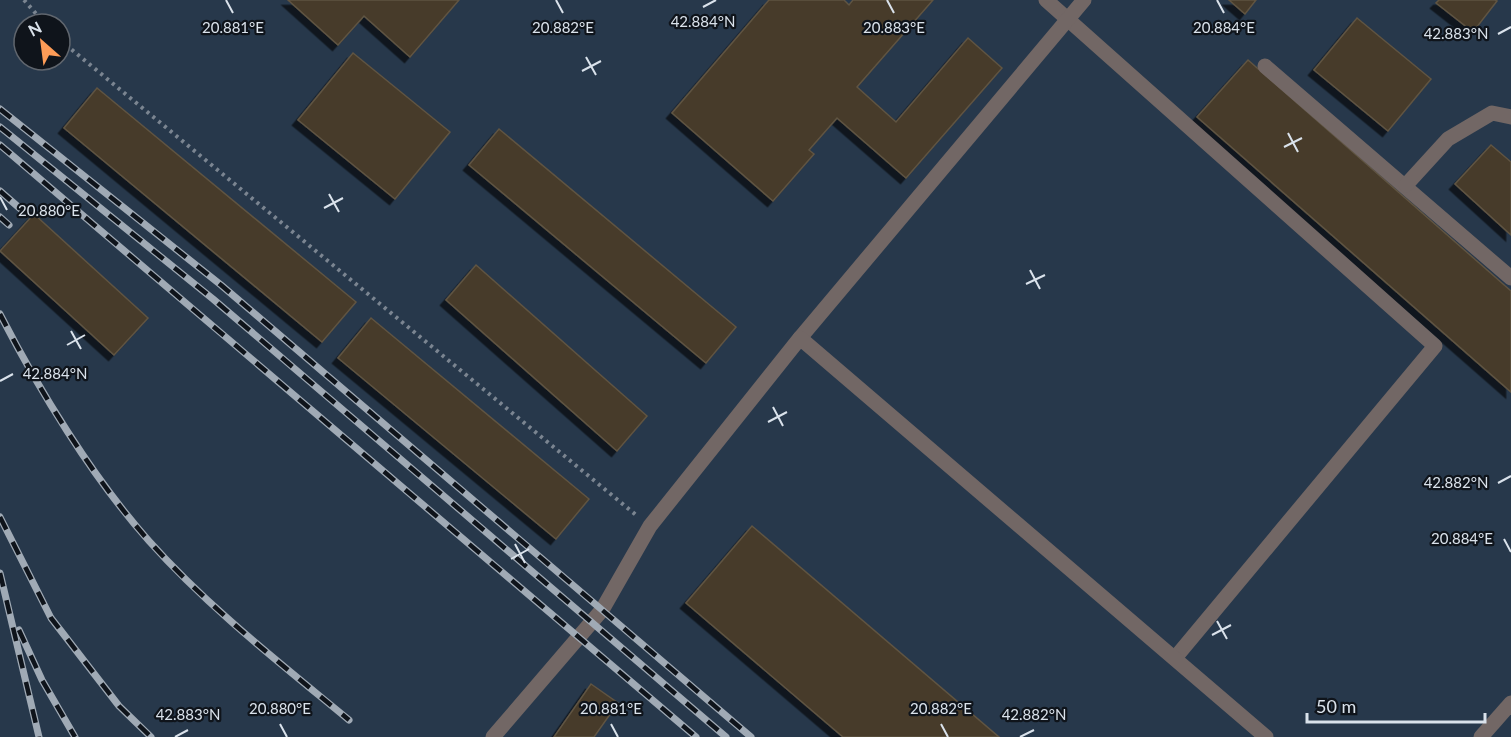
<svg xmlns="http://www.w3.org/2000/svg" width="1511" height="737" viewBox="0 0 1511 737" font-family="Lato,sans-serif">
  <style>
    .built { fill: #27384b; fill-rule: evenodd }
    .building { fill: #463b2a; stroke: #605442; stroke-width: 1.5; filter: url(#shadow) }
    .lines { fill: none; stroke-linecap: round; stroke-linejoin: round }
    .path { stroke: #7b8591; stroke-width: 4; stroke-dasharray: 3 4.5; stroke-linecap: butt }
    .minor { stroke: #726765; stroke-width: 15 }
    .rail-casing { stroke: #a0aab5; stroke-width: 7 }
    .rail { stroke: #0f141b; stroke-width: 4.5; stroke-dasharray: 14; stroke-linecap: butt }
    .ticks { fill: none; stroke: #dae2eb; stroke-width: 2 }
    .ticks-label { font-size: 15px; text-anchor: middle; fill: #dae2eb; stroke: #0f141b; stroke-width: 4.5; stroke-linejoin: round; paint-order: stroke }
  </style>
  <defs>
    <filter id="shadow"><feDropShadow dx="-5.5" dy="5.5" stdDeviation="0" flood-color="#0009"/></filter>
  </defs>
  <rect width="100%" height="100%" fill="#202d3b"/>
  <path class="built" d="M0 0H1511V737H0ZM24 24H60V60H24Z"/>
  <g class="building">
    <polygon points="288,0 459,0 410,57 364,16 338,45"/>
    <polygon points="769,0 844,0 849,5 853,0 933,0 857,87 896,122 968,38 1002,68 906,178 837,118 809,150 814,154 773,201 672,113"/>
    <polygon points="1229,0 1256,0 1245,14"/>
    <polygon points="1439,0 1495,0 1497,1 1473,32 1436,3"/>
    <polygon points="1357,18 1431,79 1388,131 1314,70"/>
    <polygon points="353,53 450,132 395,199 298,120"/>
    <polygon points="1248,60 1511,291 1511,392 1197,117"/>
    <polygon points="97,88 356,302 322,342 64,128"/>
    <polygon points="499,129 736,327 706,363 469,165"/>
    <polygon points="1491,145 1511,162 1511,235 1455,184"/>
    <polygon points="34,214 148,318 114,355 0,251"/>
    <polygon points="476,265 647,416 617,451 446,300"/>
    <polygon points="371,318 589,499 556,539 338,358"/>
    <polygon points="752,526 999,737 843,737 686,603"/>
    <polygon points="591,684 618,703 594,737 554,737"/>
  </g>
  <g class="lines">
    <g class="path">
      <polyline points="24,0 45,24"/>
      <polyline points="60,40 636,515"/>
    </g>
    <g class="minor">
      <polyline points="1046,0 1435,346 1175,658"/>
      <polyline points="1265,66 1511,278"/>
      <polyline points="1406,185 1448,139 1492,113 1511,117"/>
      <polyline points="800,338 1084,0"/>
      <polyline points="493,737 602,610 650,526 800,338 1266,737"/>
      <polyline points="1481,737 1511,703"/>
    </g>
    <g class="rail-casing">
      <g id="rail">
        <polyline points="0,109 221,285 751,737"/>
        <polyline points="0,127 213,299 726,737"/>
        <polyline points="0,145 696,737"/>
        <polyline points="0,191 24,212"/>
        <polyline points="0,217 9,225"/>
        <path d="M0 314C39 390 92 477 149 541 209 608 280 663 349 720"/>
        <polyline points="0,517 51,618 119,706 151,737"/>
        <polyline points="0,573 39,737"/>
        <polyline points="19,630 42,680 75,737"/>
      </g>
    </g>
    <use href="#rail" class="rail"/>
  </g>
  <path class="ticks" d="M226 0 233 13M556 0 563 13M887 0 894 13M1217 0 1224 13M703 7 716 0M1498 34 1511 27M586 57 596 75M582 71 601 61M1288 133 1298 152M1284 147 1302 138M329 194 339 212M0 197 7 210M324 208 343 198M1030 270 1040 289M1026 284 1045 275M71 331 81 349M67 345 85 335M0 381 13 374M773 407 783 426M768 422 787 412M1498 483 1511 476M1504 539 1511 552M515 544 525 563M511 559 529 549M1217 621 1227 639M1212 635 1231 625M280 724 287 737M611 724 618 737M941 724 948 737M175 737 188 730M1020 737 1034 730"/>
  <g class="ticks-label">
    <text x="703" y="27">42.884°N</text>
    <text x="233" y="33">20.881°E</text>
    <text x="563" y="33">20.882°E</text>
    <text x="894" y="33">20.883°E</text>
    <text x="1224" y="33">20.884°E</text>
    <text x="1456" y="39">42.883°N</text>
    <text x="49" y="216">20.880°E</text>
    <text x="55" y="379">42.884°N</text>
    <text x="1456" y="488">42.882°N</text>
    <text x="1462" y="544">20.884°E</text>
    <text x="280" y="714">20.880°E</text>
    <text x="611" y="714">20.881°E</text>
    <text x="941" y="714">20.882°E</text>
    <text x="188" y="720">42.883°N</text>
    <text x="1034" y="720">42.882°N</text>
  </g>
  <g transform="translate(42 42) rotate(332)"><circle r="28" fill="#0f141b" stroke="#60666e" stroke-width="1.5"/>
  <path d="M0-4.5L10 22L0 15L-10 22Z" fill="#fd9c57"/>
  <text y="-9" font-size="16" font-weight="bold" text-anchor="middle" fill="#dae2eb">N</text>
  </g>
  <path d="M1307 713v9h178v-9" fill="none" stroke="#dae2eb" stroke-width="3"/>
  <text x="1316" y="713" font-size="18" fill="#dae2eb" stroke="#0f141b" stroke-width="4.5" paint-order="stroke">50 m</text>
</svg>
